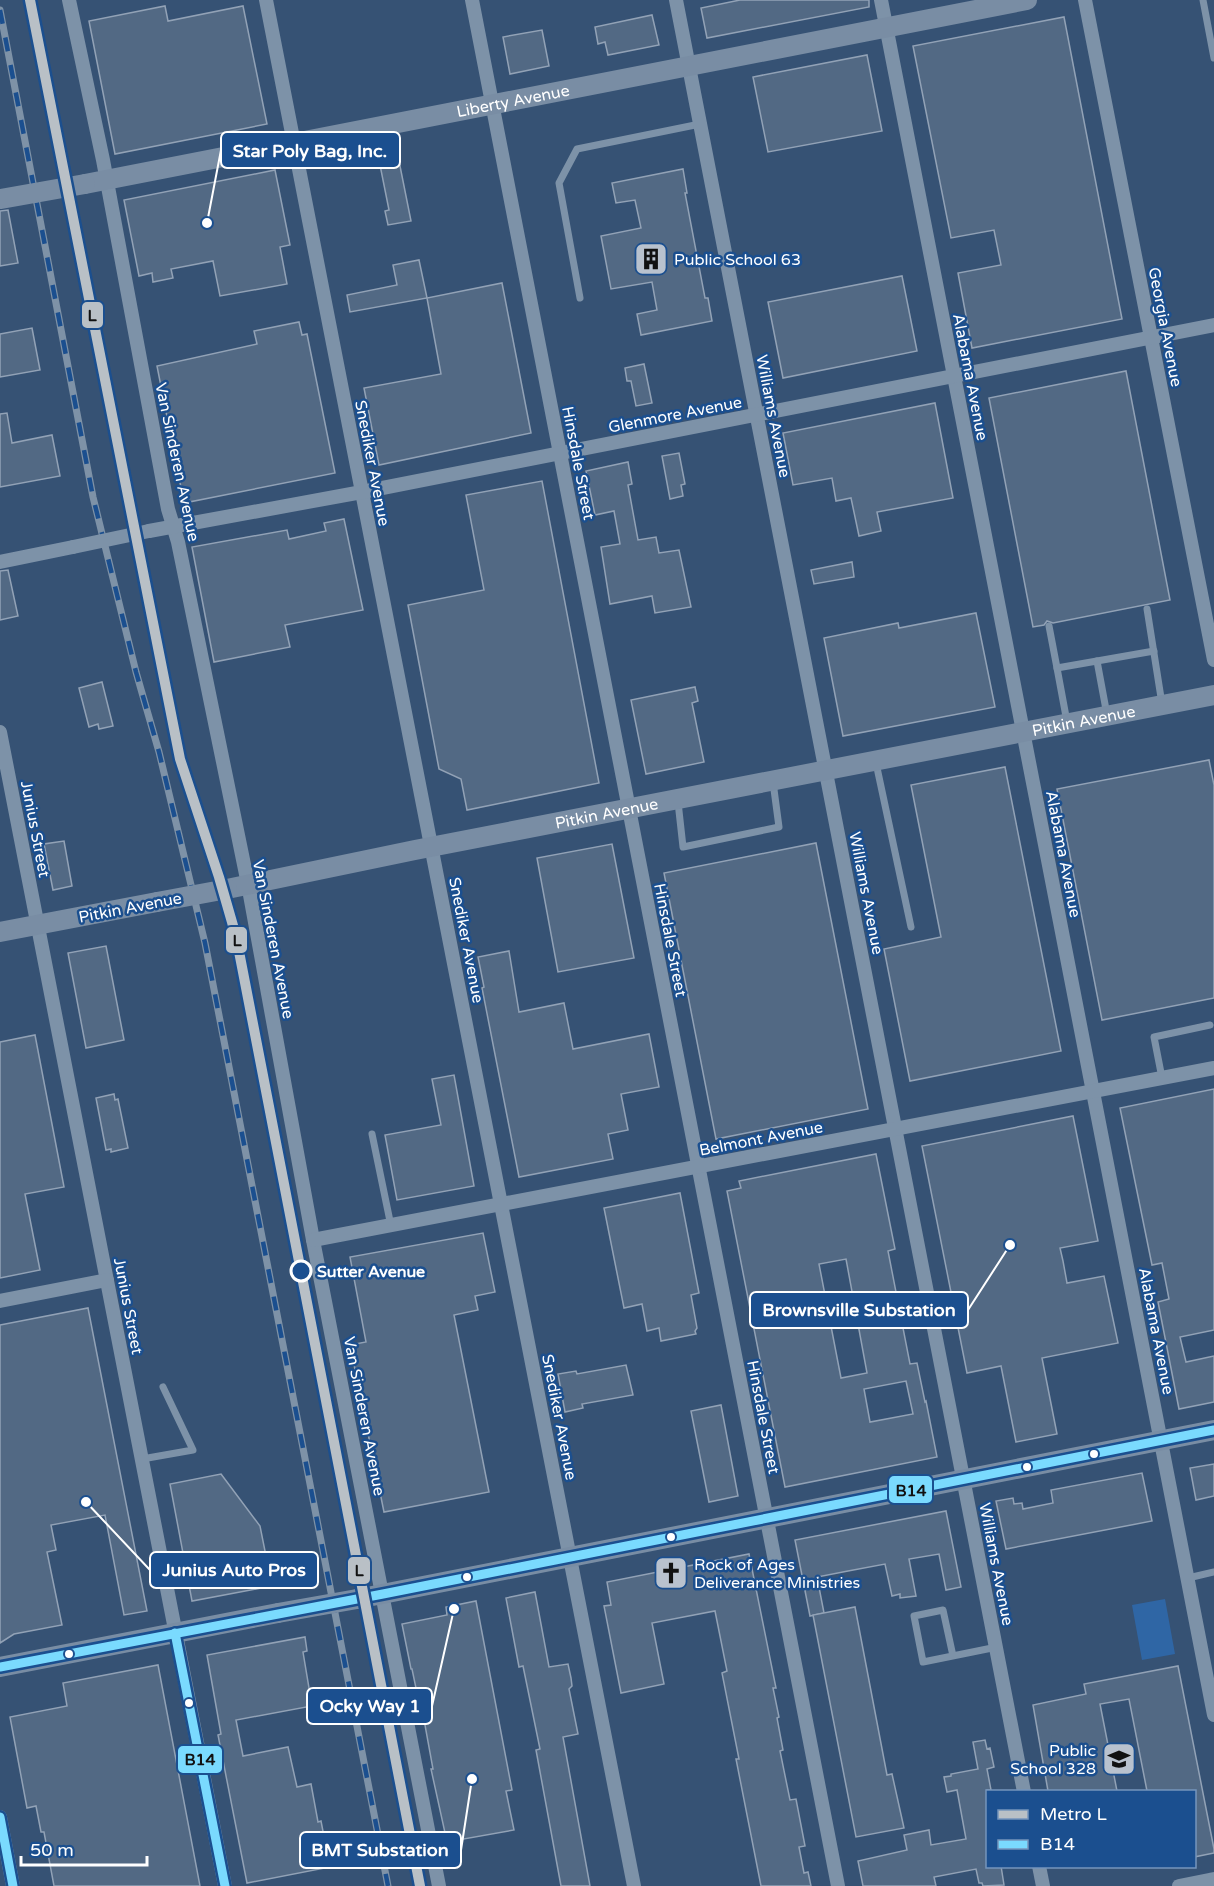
<svg xmlns="http://www.w3.org/2000/svg" width="1214" height="1886" viewBox="0 0 1214 1886" font-family="'Varela Round',sans-serif">
  <style>
    .green { fill: #2f66a5 }
    .building { fill: #526984; stroke: #92a2b6; stroke-width: 1.5; fill-rule: evenodd }
    .lines { fill: none; stroke-linecap: round; stroke-linejoin: round }
    .lane { stroke: #7d92a8; stroke-width: 7 }
    .street { stroke: #7d92a8; stroke-width: 14 }
    .secondary { stroke: #798da4; stroke-width: 20 }
    .rail-casing { stroke: #7e92a7; stroke-width: 7 }
    .rail { stroke: #1b4f8f; stroke-width: 4.5; stroke-dasharray: 14; stroke-linecap: butt }
    .street-bridge { stroke: #7d92a8; stroke-width: 14 }
    .secondary-bridge { stroke: #798da4; stroke-width: 20 }
    .bus-1-casing { stroke: #1b4f8f; stroke-width: 14 }
    .bus-1 { stroke: #7adafe; stroke-width: 9 }
    .metro-1-casing { stroke: #1b4f8f; stroke-width: 15 }
    .metro-1 { stroke: #b9c0c6; stroke-width: 10 }
    .stop-dot { fill: #1b4f8f; stroke: #fff; stroke-width: 3 }
    .bus-dot { fill: #fff; stroke: #1b4f8f; stroke-width: 2 }
    .labels { text-anchor: middle; stroke-width: 5; stroke-linejoin: round; paint-order: stroke }
    .street-label { font-size: 16px; fill: #fff; stroke: #1b4f8f }
    .poi-label { font-size: 16px; fill: #fff; stroke: #1b4f8f; text-anchor: start }
    .stop-label { font-size: 16px; font-weight: bold; fill: #fff; stroke: #1b4f8f; text-anchor: start }
    .leader { fill: none; stroke: #fff; stroke-width: 2 }
    .callout-dot { fill: #fff; stroke: #1b4f8f; stroke-width: 2 }
    .callout { fill: #1b4f8f; stroke: #fff; stroke-width: 2 }
    .callout-label { font-size: 18px; text-anchor: middle; font-weight: bold; fill: #fff }
    .line-badge { stroke: #1b4f8f; stroke-width: 2 }
    .pale-badge-label { font-size: 16px; text-anchor: middle; font-weight: bold; fill: #111 }
  </style>
  <rect width="100%" height="100%" fill="#365274"/>
  <polygon class="green" points="1165,1599 1175,1654 1142,1660 1132,1605"/>
  <g class="building">
    <polygon points="740,0 869,0 869,7 707,38 701,8"/>
    <polygon points="165,6 168,21 243,6 267,124 115,154 89,21"/>
    <polygon points="652,15 659,45 608,55 605,42 598,44 595,27"/>
    <polygon points="1064,17 1122,319 972,348 958,273 1001,265 994,230 951,238 913,46"/>
    <polygon points="542,30 549,66 510,74 503,37"/>
    <polygon points="867,55 882,131 768,152 753,77"/>
    <polygon points="396,146 411,221 388,225 385,211 389,210 377,150"/>
    <polygon points="683,169 687,193 685,193 705,298 708,298 712,321 641,335 637,314 657,310 652,282 611,289 601,236 641,228 635,200 616,203 612,183"/>
    <polygon points="275,170 290,245 280,247 287,284 220,296 213,261 171,269 173,278 153,282 152,273 139,276 124,200"/>
    <polygon points="8,210 18,263 0,266 0,211"/>
    <polygon points="419,260 427,298 350,312 347,295 397,285 393,265"/>
    <polygon points="902,276 917,351 783,378 768,302"/>
    <polygon points="502,283 531,433 379,465 364,388 441,374 427,298"/>
    <polygon points="299,322 302,335 307,334 335,473 184,503 157,366 257,344 254,331"/>
    <polygon points="32,328 40,370 0,377 0,334"/>
    <polygon points="644,364 652,403 636,406 631,381 627,381 625,368"/>
    <polygon points="1126,371 1170,600 1053,623 1047,621 1044,625 1033,627 989,398"/>
    <polygon points="935,403 953,498 877,512 881,531 859,536 851,498 836,501 832,478 793,485 783,433"/>
    <polygon points="7,413 12,443 52,435 60,476 0,487 0,414"/>
    <polygon points="679,453 685,484 681,485 683,496 670,499 662,456"/>
    <polygon points="628,462 632,484 628,485 638,540 656,537 659,553 679,550 691,607 655,613 652,596 610,604 601,547 620,544 614,511 595,515 586,471"/>
    <polygon points="542,481 599,783 467,810 461,779 439,769 408,605 484,590 466,495"/>
    <polygon points="344,519 363,610 285,625 290,647 214,662 192,547 287,530 289,539 326,531 324,523"/>
    <polygon points="852,562 854,577 814,584 811,570"/>
    <polygon points="8,570 18,616 0,620 0,571"/>
    <polygon points="976,613 995,707 843,736 824,638 898,623 899,628"/>
    <polygon points="102,682 113,726 99,729 98,724 89,727 79,688"/>
    <polygon points="695,687 698,701 692,703 704,762 646,774 631,700"/>
    <polygon points="1209,760 1214,785 1214,998 1102,1020 1057,789"/>
    <polygon points="1005,767 1061,1051 910,1081 884,949 941,937 911,785"/>
    <polygon points="64,841 72,886 53,890 44,844"/>
    <polygon points="816,843 868,1109 716,1139 664,873"/>
    <polygon points="612,844 634,958 558,972 537,858"/>
    <polygon points="106,946 124,1040 86,1048 68,953"/>
    <polygon points="509,951 519,1012 564,1003 573,1049 649,1034 659,1087 621,1094 628,1130 608,1134 613,1159 519,1177 482,988 484,987 478,957"/>
    <polygon points="35,1035 64,1187 25,1194 40,1270 0,1278 0,1042"/>
    <polygon points="454,1075 474,1186 397,1200 385,1135 441,1125 432,1079"/>
    <polygon points="1214,1089 1214,1330 1180,1337 1186,1362 1214,1356 1214,1402 1179,1409 1158,1302 1169,1299 1162,1263 1152,1265 1120,1108"/>
    <polygon points="114,1094 115,1100 118,1099 128,1148 111,1152 111,1149 106,1150 96,1098"/>
    <polygon points="1073,1116 1098,1241 1060,1248 1063,1261 1067,1283 1104,1276 1118,1343 1042,1358 1057,1434 1016,1442 1001,1366 967,1373 922,1146"/>
    <path d="M876 1154 895 1249 888 1251 910 1364 917 1363 925 1402 926 1401 937 1457 785 1487 727 1191 741 1188 739 1181ZM846 1259 867 1373 841 1378 819 1264ZM906 1381 913 1414 870 1422 864 1389Z"/>
    <polygon points="680,1193 699,1293 691,1295 697,1328 695,1331 696,1334 661,1341 659,1328 647,1331 642,1304 624,1308 604,1208"/>
    <polygon points="483,1233 495,1292 475,1296 478,1310 454,1315 489,1492 384,1512 350,1345 366,1342 350,1257"/>
    <polygon points="88,1308 147,1611 124,1615 105,1515 51,1525 56,1550 47,1552 62,1625 14,1634 0,1643 0,1325"/>
    <polygon points="626,1365 633,1395 582,1404 583,1408 565,1412 558,1374 576,1371 577,1374"/>
    <polygon points="721,1405 738,1496 709,1502 691,1411"/>
    <polygon points="1214,1464 1214,1496 1196,1500 1190,1468"/>
    <polygon points="1142,1473 1152,1521 1006,1549 996,1501 1013,1498 1014,1504 1022,1503 1023,1509 1053,1503 1051,1490"/>
    <polygon points="221,1474 260,1526 272,1586 192,1601 170,1484"/>
    <polygon points="946,1511 961,1587 946,1590 939,1554 909,1559 916,1596 900,1598 900,1594 892,1596 885,1564 848,1571 817,1577 824,1613 810,1616 795,1540"/>
    <polygon points="749,1554 776,1688 773,1688 779,1717 777,1718 783,1750 780,1751 790,1800 796,1799 805,1846 799,1847 804,1873 808,1872 811,1886 761,1886 736,1759 739,1759 722,1673 727,1671 715,1611 652,1623 664,1684 621,1693 604,1606 611,1605 607,1582"/>
    <polygon points="535,1592 549,1667 568,1664 571,1678 572,1686 569,1689 578,1734 563,1737 590,1886 561,1886 536,1750 540,1749 523,1666 519,1667 506,1598"/>
    <polygon points="476,1601 512,1790 506,1791 514,1830 447,1842 431,1769 433,1769 419,1692 417,1693 412,1669 411,1669 402,1624 447,1615 446,1607"/>
    <polygon points="855,1607 887,1775 892,1774 904,1828 856,1837 813,1615"/>
    <polygon points="305,1637 307,1651 303,1652 312,1706 236,1720 243,1756 288,1747 297,1787 311,1784 318,1822 321,1821 330,1867 247,1883 218,1735 221,1734 207,1655"/>
    <polygon points="158,1665 200,1886 54,1886 44,1832 41,1832 36,1806 27,1808 10,1717 67,1706 63,1683"/>
    <polygon points="1178,1666 1214,1849 1214,1853 1194,1857 1194,1791 1147,1791 1129,1699 1100,1704 1117,1791 1048,1791 1033,1705 1086,1694 1084,1684"/>
    <polygon points="985,1740 987,1749 990,1748 994,1767 987,1769 991,1790 987,1790 987,1866 1001,1866 1004,1885 983,1886 982,1883 979,1883 976,1869 934,1877 936,1886 863,1886 858,1861 907,1850 904,1835 929,1830 931,1845 966,1839 957,1790 947,1792 944,1777 951,1776 951,1774 978,1769 973,1742"/>
  </g>
  <g class="lines">
    <g class="lane">
      <polyline points="1203,0 1214,58"/>
      <polyline points="580,298 559,183 577,149 700,124"/>
      <polyline points="1147,609 1162,704"/>
      <polyline points="1049,626 1057,668 1154,651"/>
      <polyline points="1097,661 1107,715"/>
      <polyline points="1057,668 1067,722"/>
      <polyline points="876,763 911,927"/>
      <polyline points="678,802 683,847 779,827 773,782"/>
      <polyline points="1162,1078 1154,1037 1210,1025"/>
      <polyline points="372,1134 391,1226"/>
      <polyline points="142,1459 193,1450 163,1387"/>
      <polyline points="1188,1578 1214,1572"/>
      <polyline points="953,1656 943,1610 914,1616 923,1662 997,1647"/>
    </g>
    <g class="street">
      <polyline points="69,0 103,160 168,509 178,542 248,884 313,1240 439,1886"/>
      <polyline points="266,0 634,1886"/>
      <polyline points="472,0 838,1886"/>
      <polyline points="676,0 1024,1792"/>
      <polyline points="881,0 1214,1715"/>
      <polyline points="1085,0 1214,660"/>
      <polyline points="149,531 362,492 1214,325"/>
      <polyline points="0,562 73,547"/>
      <polyline points="0,732 225,1886"/>
      <polyline points="313,1240 1214,1068"/>
      <polyline points="0,1301 107,1280"/>
      <polyline points="0,1817 13,1886"/>
      <polyline points="1039,1866 1043,1886"/>
      <polyline points="1179,1886 1214,1879"/>
    </g>
    <g class="secondary">
      <path id="s1" d="M85 184 1027 0"/>
      <path id="s2" d="M227 889 415 850 1214 695"/>
      <polyline points="0,932 157,902"/>
      <polyline points="357,1599 1214,1430"/>
      <polyline points="0,1667 278,1613"/>
    </g>
    <g class="rail-casing">
      <polyline id="rail" points="0,10 93,497 136,672 159,752 205,943 388,1886"/>
    </g>
    <use href="#rail" class="rail"/>
    <polyline class="street-bridge" points="73,547 149,531"/>
    <g class="secondary-bridge">
      <polyline points="1,199 85,184"/>
      <polyline points="157,902 227,889"/>
      <polyline points="278,1613 357,1599"/>
    </g>
    <g class="bus-1-casing">
      <g id="bus-1">
        <polyline points="175,1633 225,1886"/>
        <polyline points="0,1667 383,1594 1214,1430"/>
        <polyline points="0,1817 13,1886"/>
      </g>
    </g>
    <use href="#bus-1" class="bus-1"/>
    <g class="metro-1-casing">
      <polyline id="metro-1" points="30,0 180,759 219,877 236,936 420,1886"/>
    </g>
    <use href="#metro-1" class="metro-1"/>
  </g>
  <defs>
    <g id="building-square" transform="scale(1.725)"><rect x="-9" y="-9" width="18" height="18" rx="4" fill="#b9c2ce" stroke="#1b4f8f"/><path d="M-4-6H4V6H1V3H-1V6H-4ZM-2.5-4.3h1.7v1.8h-1.7ZM.8-4.3h1.7v1.8H.8ZM-2.5-1h1.7V.8h-1.7ZM.8-1h1.7V.8H.8Z" fill="#111"/></g>
    <g id="church-square" transform="scale(1.725)"><rect x="-9" y="-9" width="18" height="18" rx="4" fill="#b9c2ce" stroke="#1b4f8f"/><path d="M-1.2-6h2.4v3.5h3.3v2.4h-3.3V6h-2.4V-.1h-3.3v-2.4h3.3Z" fill="#111"/></g>
    <g id="school-square" transform="scale(1.725)"><rect x="-9" y="-9" width="18" height="18" rx="4" fill="#b9c2ce" stroke="#1b4f8f"/><path d="M0-5L7-2L0 1L-7-2ZM-4 1L0 2.5L4 1V4Q0 6-4 4Z" fill="#111"/></g>
  </defs>
  <g fill-rule="evenodd">
    <use href="#building-square" x="651" y="259"/>
    <use href="#church-square" x="671" y="1573"/>
    <use href="#school-square" x="1119" y="1759"/>
  </g>
  <circle class="stop-dot" cx="301" cy="1271" r="10"/>
  <g class="bus-dot">
    <circle cx="1094" cy="1454" r="5"/>
    <circle cx="1027" cy="1467" r="5"/>
    <circle cx="671" cy="1537" r="5"/>
    <circle cx="467" cy="1577" r="5"/>
    <circle cx="69" cy="1654" r="5"/>
    <circle cx="189" cy="1703" r="5"/>
  </g>
  <g class="labels">
    <g class="street-label">
      <text dy="6" stroke="none"><textPath href="#s1" startOffset="436">Liberty Avenue</textPath></text>
      <text transform="translate(1166 327) rotate(79)" y="6">Georgia Avenue</text>
      <text transform="translate(971 377) rotate(79)" y="6">Alabama Avenue</text>
      <text transform="translate(675 414) rotate(-11)" y="6">Glenmore Avenue</text>
      <text transform="translate(774 416) rotate(79)" y="6">Williams Avenue</text>
      <text transform="translate(178 462) rotate(78)" y="6">Van Sinderen Avenue</text>
      <text transform="translate(373 463) rotate(79)" y="6">Snediker Avenue</text>
      <text transform="translate(579 463) rotate(79)" y="6">Hinsdale Street</text>
      <text dy="6" stroke="none"><textPath href="#s2" startOffset="873">Pitkin Avenue</textPath></text>
      <text dy="6" stroke="none"><textPath href="#s2" startOffset="387">Pitkin Avenue</textPath></text>
      <text transform="translate(36 829) rotate(79)" y="6">Junius Street</text>
      <text transform="translate(1064 854) rotate(79)" y="6">Alabama Avenue</text>
      <text transform="translate(867 893) rotate(79)" y="6">Williams Avenue</text>
      <text transform="translate(130 907) rotate(-11)" y="6">Pitkin Avenue</text>
      <text transform="translate(274 939) rotate(79)" y="6">Van Sinderen Avenue</text>
      <text transform="translate(467 940) rotate(79)" y="6">Snediker Avenue</text>
      <text transform="translate(671 940) rotate(79)" y="6">Hinsdale Street</text>
      <text transform="translate(761 1138) rotate(-11)" y="6">Belmont Avenue</text>
      <text transform="translate(129 1306) rotate(79)" y="6">Junius Street</text>
      <text transform="translate(1157 1331) rotate(79)" y="6">Alabama Avenue</text>
      <text transform="translate(365 1416) rotate(79)" y="6">Van Sinderen Avenue</text>
      <text transform="translate(560 1417) rotate(79)" y="6">Snediker Avenue</text>
      <text transform="translate(764 1417) rotate(79)" y="6">Hinsdale Street</text>
      <text transform="translate(997 1564) rotate(79)" y="6">Williams Avenue</text>
    </g>
    <g class="poi-label">
      <text x="674" y="265">Public School 63</text>
      <text x="694" y="1570">Rock of Ages<tspan x="694" dy="18">Deliverance Ministries</tspan></text>
      <text x="1096" y="1756" text-anchor="end">Public<tspan x="1096" dy="18">School 328</tspan></text>
    </g>
    <g class="stop-label">
      <text x="317" y="1277">Sutter Avenue</text>
    </g>
  </g>
  <path class="leader" d="M207 223L221 150M1010 1245L968 1310M86 1502L150 1570M454 1609L432 1706M472 1779L461 1850"/>
  <g class="callout-dot">
    <circle cx="207" cy="223" r="6"/>
    <circle cx="1010" cy="1245" r="6"/>
    <circle cx="86" cy="1502" r="6"/>
    <circle cx="454" cy="1609" r="6"/>
    <circle cx="472" cy="1779" r="6"/>
  </g>
  <g class="callout">
    <rect x="221" y="132" width="179" height="36" rx="6"/>
    <rect x="750" y="1292" width="218" height="36" rx="6"/>
    <rect x="150" y="1552" width="168" height="36" rx="6"/>
    <rect x="307" y="1688" width="125" height="36" rx="6"/>
    <rect x="300" y="1832" width="161" height="36" rx="6"/>
  </g>
  <g class="callout-label">
    <text x="310" y="157">Star Poly Bag, Inc.</text>
    <text x="859" y="1316">Brownsville Substation</text>
    <text x="234" y="1576">Junius Auto Pros</text>
    <text x="370" y="1712">Ocky Way 1</text>
    <text x="380" y="1856">BMT Substation</text>
  </g>
  <g class="line-badge">
    <rect x="81" y="301" width="23" height="28" rx="6" fill="#b9c0c6"/>
    <rect x="225" y="926" width="23" height="28" rx="6" fill="#b9c0c6"/>
    <rect x="888" y="1475" width="45" height="29" rx="6" fill="#7adafe"/>
    <rect x="347" y="1556" width="24" height="29" rx="6" fill="#b9c0c6"/>
    <rect x="177" y="1745" width="46" height="29" rx="6" fill="#7adafe"/>
  </g>
  <g class="pale-badge-label">
    <text x="92" y="321">L</text>
    <text x="237" y="946">L</text>
    <text x="911" y="1496">B14</text>
    <text x="359" y="1576">L</text>
    <text x="200" y="1765">B14</text>
  </g>
  <rect x="986" y="1790" width="210" height="78" fill="#1b4f8f" stroke="#7695bc" stroke-width="1.5"/>
  <rect x="998" y="1810" width="30" height="9" fill="#b9c0c6" stroke="#7695bc" stroke-width="1.5"/>
  <text x="1040" y="1820" font-size="18" fill="#ffffff">Metro L</text>
  <rect x="998" y="1840" width="30" height="9" fill="#7adafe" stroke="#7695bc" stroke-width="1.5"/>
  <text x="1040" y="1850" font-size="18" fill="#ffffff">B14</text>
  <path d="M21 1856v9h126v-9" fill="none" stroke="#ffffff" stroke-width="3"/>
  <text x="30" y="1856" font-size="18" fill="#ffffff" stroke="#1b4f8f" stroke-width="4.5" paint-order="stroke">50 m</text>
</svg>
